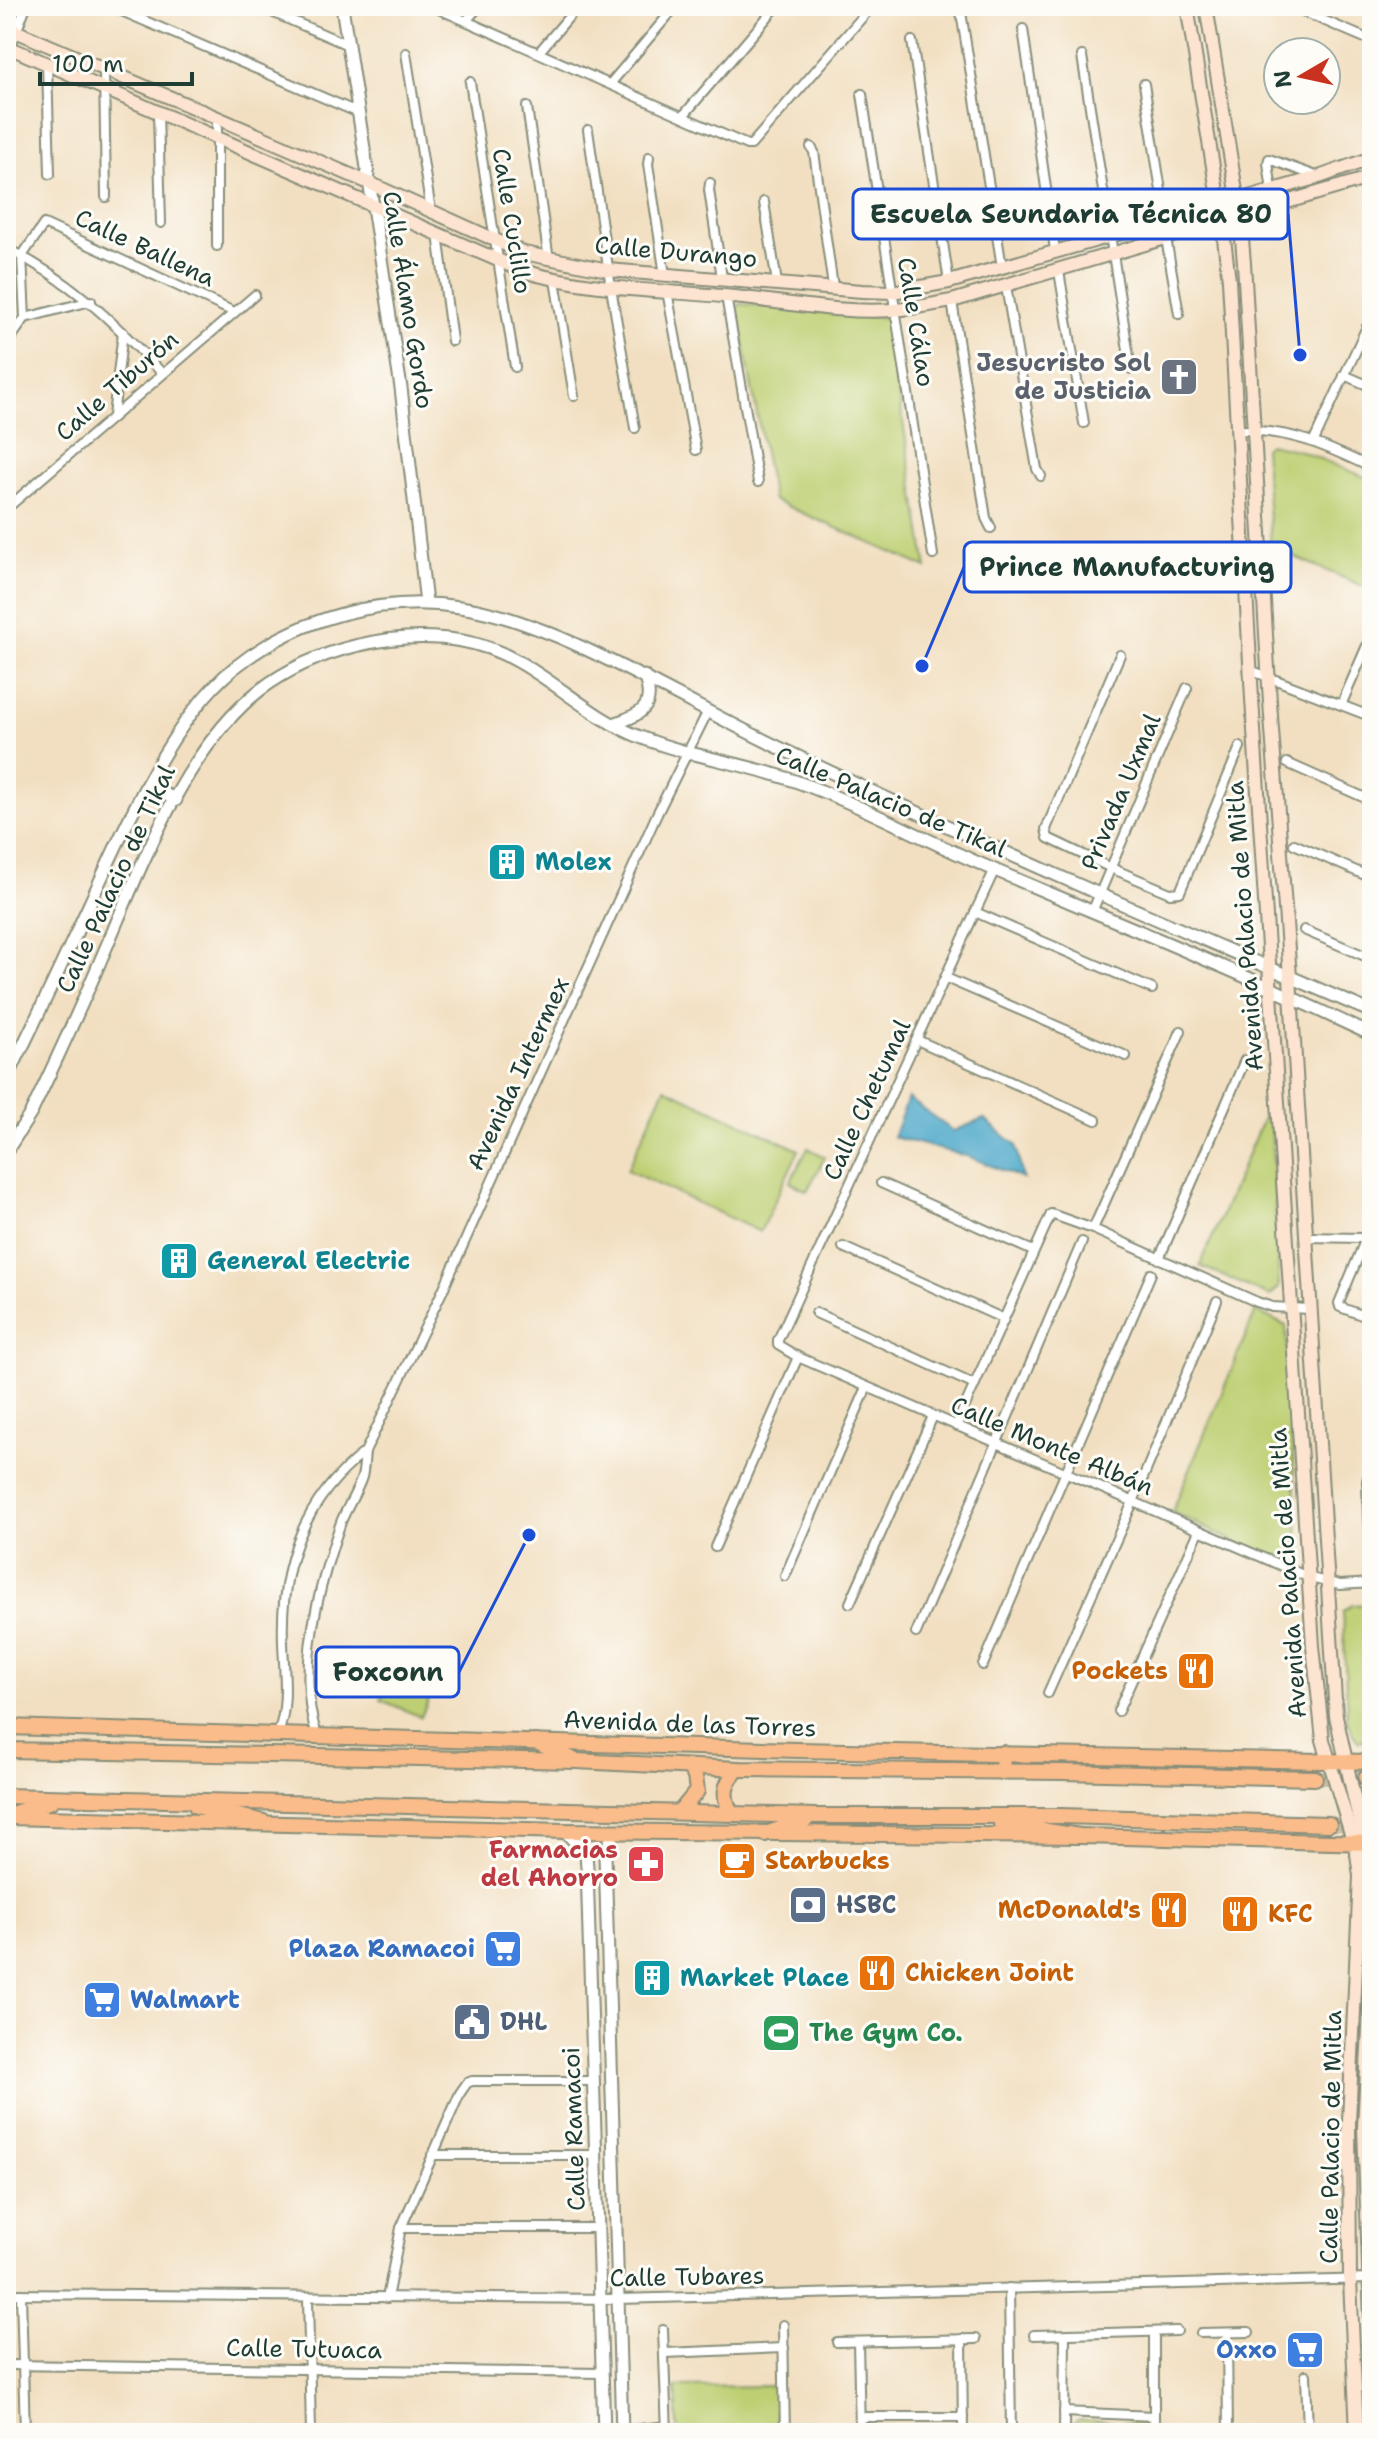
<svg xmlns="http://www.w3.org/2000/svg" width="1378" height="2439" viewBox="0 0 1378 2439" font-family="'Shantell Sans',sans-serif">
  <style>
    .green { fill: #bdcf72; stroke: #6e8653; stroke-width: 2 }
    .water { fill: #4ba7c9; stroke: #35727e; stroke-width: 2 }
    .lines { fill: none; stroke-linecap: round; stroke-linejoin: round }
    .trunk-tunnel { stroke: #c8bfa5; stroke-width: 14; stroke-dasharray: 14 7; stroke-linecap: butt }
    .minor-casing { stroke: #888e7a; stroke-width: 12 }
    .tertiary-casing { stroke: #888e7a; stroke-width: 15 }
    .secondary-casing { stroke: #888e7a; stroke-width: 16 }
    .primary-casing { stroke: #888e7a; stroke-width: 18 }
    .trunk-casing { stroke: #888e7a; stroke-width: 18 }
    .minor { stroke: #fff; stroke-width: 8 }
    .tertiary { stroke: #fff; stroke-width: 11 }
    .secondary { stroke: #fde4d0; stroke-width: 12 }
    .primary { stroke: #f9bc8a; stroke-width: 14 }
    .trunk { stroke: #f9bc8a; stroke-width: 14 }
    .labels { text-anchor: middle; stroke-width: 6; stroke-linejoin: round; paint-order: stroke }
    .street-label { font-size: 24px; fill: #1f3d34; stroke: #fdfcf7 }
    .worship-label { font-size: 24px; font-weight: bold; fill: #5b616d; stroke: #fdfcf7; text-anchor: end }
    .culture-label { font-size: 24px; font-weight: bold; fill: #0d838f; stroke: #fdfcf7; text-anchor: start }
    .food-label { font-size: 24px; font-weight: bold; fill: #c56008; stroke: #fdfcf7; text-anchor: start }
    .health-label { font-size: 24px; font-weight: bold; fill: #be3a42; stroke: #fdfcf7; text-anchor: end }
    .service-label { font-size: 24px; font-weight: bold; fill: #4e5e75; stroke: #fdfcf7; text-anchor: start }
    .shop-label { font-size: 24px; font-weight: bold; fill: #366cbe; stroke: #fdfcf7; text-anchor: end }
    .leisure-label { font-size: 24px; font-weight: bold; fill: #27864d; stroke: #fdfcf7; text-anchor: start }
    .leader { fill: none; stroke: #1d4ed8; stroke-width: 3 }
    .callout-dot { fill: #1d4ed8; stroke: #fdfcf7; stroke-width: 3 }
    .callout { fill: #fdfcf7; stroke: #1d4ed8; stroke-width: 3 }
    .callout-label { font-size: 26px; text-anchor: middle; font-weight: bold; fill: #1f3d34 }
  </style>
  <rect width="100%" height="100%" fill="#fdfcf7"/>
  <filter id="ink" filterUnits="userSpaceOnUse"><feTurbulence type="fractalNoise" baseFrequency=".0125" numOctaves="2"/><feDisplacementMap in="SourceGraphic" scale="16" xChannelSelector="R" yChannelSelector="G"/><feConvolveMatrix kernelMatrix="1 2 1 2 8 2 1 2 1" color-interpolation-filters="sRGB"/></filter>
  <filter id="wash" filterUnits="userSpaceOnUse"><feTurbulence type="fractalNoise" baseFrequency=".006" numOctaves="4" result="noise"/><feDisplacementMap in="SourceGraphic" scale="32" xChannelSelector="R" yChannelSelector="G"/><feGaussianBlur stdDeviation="1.8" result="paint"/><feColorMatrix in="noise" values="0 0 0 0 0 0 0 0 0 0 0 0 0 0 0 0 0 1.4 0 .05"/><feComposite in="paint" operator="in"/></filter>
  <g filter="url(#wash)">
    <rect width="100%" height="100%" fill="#f2dfc1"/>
    <g class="green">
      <polygon points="740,304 886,318 927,568 773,500 737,308"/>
      <polygon points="1269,444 1301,451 1372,480 1372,590 1271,547 1264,448"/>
      <polygon points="665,1088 799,1150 760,1232 627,1170"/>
      <polygon points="1270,1102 1279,1287 1270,1296 1200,1266"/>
      <polygon points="808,1148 825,1157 807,1191 790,1182"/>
      <polygon points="1256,1311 1286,1326 1298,1540 1294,1557 1279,1563 1172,1512"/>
      <polygon points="1372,1604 1372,1735 1367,1747 1362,1739 1359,1742 1353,1734 1347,1718 1343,1612 1352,1605"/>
      <polygon points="390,1679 430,1696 421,1717 381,1700"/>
      <polygon points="777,2386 777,2433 678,2433 676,2387"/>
      <polygon points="1079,2420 1143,2423 1146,2433 1072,2433 1072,2425"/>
      <polygon points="873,2426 949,2428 955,2433 869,2433"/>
    </g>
    <polygon class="water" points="908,1098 953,1131 984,1119 1016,1145 1023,1179 970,1157 893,1137"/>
  </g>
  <g filter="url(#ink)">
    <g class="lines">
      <g class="trunk-tunnel">
        <polyline points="1315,1778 1366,1778"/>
        <polyline points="1329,1824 1372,1825"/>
      </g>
      <g class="minor-casing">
        <g id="minor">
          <polyline points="110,6 359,113"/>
          <polyline points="258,6 348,45"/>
          <polyline points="432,6 747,145 751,145 872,6"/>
          <polyline points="960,6 1002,267"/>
          <polyline points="1290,6 1372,41"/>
          <polyline points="467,20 479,6"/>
          <polyline points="1023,29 1055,250"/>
          <polyline points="912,41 949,282"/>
          <polyline points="10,48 26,6"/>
          <polyline points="539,52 578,6"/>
          <polyline points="406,53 431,211"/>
          <polyline points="1082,56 1131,369"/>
          <polyline points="47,64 50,174"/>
          <polyline points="104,71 106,197"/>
          <polyline points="470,82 515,367"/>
          <polyline points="610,84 676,6"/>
          <polyline points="1144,84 1166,222"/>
          <polyline points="862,94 933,555"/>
          <polyline points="527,107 549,260"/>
          <polyline points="158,112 161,223"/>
          <polyline points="683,116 777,6"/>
          <polyline points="588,130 611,288 635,428"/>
          <polyline points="811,147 814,152 833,287"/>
          <polyline points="649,157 648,164 665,275"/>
          <polyline points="710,183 709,190 722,278"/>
          <polyline points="1272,191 1268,163 1269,159 1316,176"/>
          <polyline points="764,202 777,283"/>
          <polyline points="438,234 452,341"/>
          <polyline points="1166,238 1179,314"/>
          <polyline points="217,246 217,120"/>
          <path d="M6 248C73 282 111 319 162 373"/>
          <polyline points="1059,271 1084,423"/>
          <polyline points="555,280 574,396"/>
          <polyline points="1006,286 1037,469 1041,476"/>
          <polyline points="667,291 696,450"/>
          <polyline points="726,296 758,482"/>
          <polyline points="952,301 986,518 991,528"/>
          <polyline points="25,318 91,301"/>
          <polyline points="6,345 25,318 22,256 44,224 234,312"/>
          <polyline points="1344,375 1372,387"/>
          <polyline points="113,416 123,332"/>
          <path d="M1237 430C1292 430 1324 445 1372 468"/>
          <polyline points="1314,441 1372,316"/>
          <polyline points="6,509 255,295"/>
          <polyline points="1120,655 1046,829 1048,838 1111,868 1170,893 1180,892 1240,747"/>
          <polyline points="1250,670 1372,717"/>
          <polyline points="1342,703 1372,634"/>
          <polyline points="1287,763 1372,801"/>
          <polyline points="1294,844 1372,878"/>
          <polyline points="995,869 778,1340 778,1345 798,1357 1310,1578 1340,1585 1372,1583"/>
          <polyline points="975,912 1152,989"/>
          <polyline points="1092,912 1187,688"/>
          <polyline points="1304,930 1372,959"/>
          <polyline points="946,978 1126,1056"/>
          <polyline points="917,1040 1096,1120"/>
          <polyline points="881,1183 1033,1251"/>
          <polyline points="1372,1224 1339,1303 1340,1307 1372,1319"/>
          <polyline points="1093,1229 1181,1031"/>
          <polyline points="1306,1237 1362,1238 1372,1241"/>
          <polyline points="843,1247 1004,1319"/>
          <polyline points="1159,1259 1245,1060"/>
          <polyline points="816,1313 975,1385"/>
          <polyline points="956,1426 1051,1214 1093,1229 1257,1302 1272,1307 1309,1309"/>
          <polyline points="1368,1522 1367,1481 1372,1464"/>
          <polyline points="715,1547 798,1357"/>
          <polyline points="785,1576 867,1387"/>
          <polyline points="850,1603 933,1416"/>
          <polyline points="916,1633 1082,1242"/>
          <polyline points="983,1665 1151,1274"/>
          <polyline points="1048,1693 1133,1502 1217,1301"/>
          <polyline points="1118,1711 1199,1531"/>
          <path d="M278 1734C289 1703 284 1674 283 1642 280 1566 303 1500 365 1452"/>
          <path d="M317 1735C295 1673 320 1582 341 1522 347 1507 357 1492 362 1477 364 1469 364 1460 365 1452L442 1292 657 814 707 713"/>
          <polyline points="432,2155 597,2155"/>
          <polyline points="401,2228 599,2228"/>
          <polyline points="1009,2288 1011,2433"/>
          <polyline points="6,2294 618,2299 1370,2279"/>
          <polyline points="21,2294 25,2433"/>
          <polyline points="308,2298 311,2433"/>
          <polyline points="387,2298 401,2228 460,2093 467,2083 472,2081 594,2081"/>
          <polyline points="783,2325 785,2433"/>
          <polyline points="663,2330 667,2433"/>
          <polyline points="1201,2333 1249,2332"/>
          <polyline points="1227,2333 1228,2433"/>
          <polyline points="1034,2335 1177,2331"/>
          <polyline points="962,2339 963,2433"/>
          <polyline points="837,2342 976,2339"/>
          <polyline points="858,2342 860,2433"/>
          <polyline points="665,2353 784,2348"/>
          <polyline points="6,2365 602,2373"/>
          <polyline points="1306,2375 1308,2433"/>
          <polyline points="1064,2412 1154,2416"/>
          <polyline points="860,2417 963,2417"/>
          <polyline points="622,2431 667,2426"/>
          <polyline points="1064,2433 1065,2336"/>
          <polyline points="1154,2433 1154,2333"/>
        </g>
      </g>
      <g class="tertiary-casing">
        <g id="tertiary">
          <polyline points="342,6 401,388 426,603"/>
          <path d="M613 724C640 715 657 708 644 676"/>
          <polyline points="147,784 176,800"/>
          <path d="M6 1080C36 1021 63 961 91 901 124 828 171 719 234 668 297 618 381 595 460 607 495 612 527 624 559 637 636 670 706 713 782 749 976 842 1174 927 1372 1012"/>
          <path d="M6 1152 31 1113C58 1057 84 1000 108 943 144 859 187 747 260 690 314 649 396 629 462 641 533 653 575 712 640 737 690 757 745 763 795 781 857 803 915 835 974 861 1052 895 1131 927 1209 961 1264 984 1318 1010 1372 1035"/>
          <polyline points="565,1831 586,1854 587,1867 604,2433"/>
          <polyline points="614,1831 605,1855 622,2433"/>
        </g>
      </g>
      <g class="secondary-casing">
        <g id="secondary">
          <polyline points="1187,6 1222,222 1229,280 1252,699 1313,1646 1323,1740 1357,1854 1360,1876 1349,2122 1350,2280 1357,2433"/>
          <polyline points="1206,6 1240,216 1244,263 1270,702 1290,977 1336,1716 1370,1869 1370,2008 1364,2128 1372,2349"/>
          <polyline points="6,27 367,182 524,253 608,270 862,291 892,292 949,282 1319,177 1372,158"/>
          <path d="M6 46 523 271C588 290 655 290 722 296 778 300 836 314 892 310 912 309 933 304 952 301L1372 177"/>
        </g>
      </g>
      <g class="primary-casing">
        <g id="primary">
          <polyline points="6,1727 798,1750 1372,1762"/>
          <polyline points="6,1817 565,1831 1080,1836 1372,1843"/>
        </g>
      </g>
      <g class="trunk-casing">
        <g id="trunk">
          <polyline points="536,1742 572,1759"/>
          <polyline points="6,1750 576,1761 738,1769 1062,1772 1315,1778"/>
          <polyline points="1002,1772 1003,1753"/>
          <polyline points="1366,1778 1372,1778"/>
          <polyline points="6,1796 817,1816 1061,1816 1329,1824"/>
          <polyline points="196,1806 264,1822"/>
          <polyline points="680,1812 697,1791 695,1776 689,1767"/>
          <path d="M731 1813C722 1795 724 1784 738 1769"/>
          <polyline points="6,1816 51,1801"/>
          <polyline points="1001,1824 1080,1836"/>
          <polyline points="765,1834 806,1820"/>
        </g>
      </g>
      <use href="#minor" class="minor"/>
      <use href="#tertiary" class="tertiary"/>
      <use href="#secondary" class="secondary"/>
      <use href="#primary" class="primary"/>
      <use href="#trunk" class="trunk"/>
    </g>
  </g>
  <defs>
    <g id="church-square" transform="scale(2)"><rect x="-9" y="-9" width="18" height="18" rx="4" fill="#6b7280" stroke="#fdfcf7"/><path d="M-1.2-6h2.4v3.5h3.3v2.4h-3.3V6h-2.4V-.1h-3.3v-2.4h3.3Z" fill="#fff"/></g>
    <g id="building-square" transform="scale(2)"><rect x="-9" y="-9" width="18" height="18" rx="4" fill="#0f9aa8" stroke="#fdfcf7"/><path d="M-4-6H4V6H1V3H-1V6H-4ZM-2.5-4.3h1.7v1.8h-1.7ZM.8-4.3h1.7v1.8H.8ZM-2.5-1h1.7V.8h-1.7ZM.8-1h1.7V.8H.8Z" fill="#fff"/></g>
    <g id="restaurant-square" transform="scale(2)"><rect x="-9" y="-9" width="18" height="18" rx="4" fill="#e8710a" stroke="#fdfcf7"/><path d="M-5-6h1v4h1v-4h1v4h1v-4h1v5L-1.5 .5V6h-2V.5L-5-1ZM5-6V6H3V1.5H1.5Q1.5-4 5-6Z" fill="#fff"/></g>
    <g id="cafe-square" transform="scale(2)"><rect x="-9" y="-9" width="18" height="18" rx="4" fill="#e8710a" stroke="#fdfcf7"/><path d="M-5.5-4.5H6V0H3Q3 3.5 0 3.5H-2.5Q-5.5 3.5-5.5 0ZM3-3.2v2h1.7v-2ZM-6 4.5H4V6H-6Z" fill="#fff"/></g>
    <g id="pharmacy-square" transform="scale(2)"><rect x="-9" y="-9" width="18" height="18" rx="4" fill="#e0444e" stroke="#fdfcf7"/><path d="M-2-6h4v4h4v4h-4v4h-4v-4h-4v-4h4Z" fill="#fff"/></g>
    <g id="bank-square" transform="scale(2)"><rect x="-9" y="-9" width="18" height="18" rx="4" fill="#5c6f8a" stroke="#fdfcf7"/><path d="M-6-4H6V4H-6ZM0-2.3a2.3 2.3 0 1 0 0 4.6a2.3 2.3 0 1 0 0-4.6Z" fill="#fff"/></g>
    <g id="supermarket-square" transform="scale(2)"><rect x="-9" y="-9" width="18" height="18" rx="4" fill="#3f7fe0" stroke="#fdfcf7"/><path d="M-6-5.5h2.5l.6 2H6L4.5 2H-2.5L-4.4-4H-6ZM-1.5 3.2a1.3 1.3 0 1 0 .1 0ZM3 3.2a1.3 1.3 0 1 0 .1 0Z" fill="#fff"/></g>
    <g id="civic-square" transform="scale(2)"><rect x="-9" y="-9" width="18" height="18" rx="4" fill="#5c6f8a" stroke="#fdfcf7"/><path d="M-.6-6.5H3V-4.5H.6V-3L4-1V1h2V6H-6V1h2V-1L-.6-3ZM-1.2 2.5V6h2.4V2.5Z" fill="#fff"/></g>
    <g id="stadium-square" transform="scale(2)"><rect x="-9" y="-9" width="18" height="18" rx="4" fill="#2e9e5b" stroke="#fdfcf7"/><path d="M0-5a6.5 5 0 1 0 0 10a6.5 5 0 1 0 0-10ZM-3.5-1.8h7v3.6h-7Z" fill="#fff"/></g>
  </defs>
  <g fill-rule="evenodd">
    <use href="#church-square" x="1179" y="377"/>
    <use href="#building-square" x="507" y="862"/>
    <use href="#building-square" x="179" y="1261"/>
    <use href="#restaurant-square" x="1196" y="1671"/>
    <use href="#cafe-square" x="737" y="1861"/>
    <use href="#pharmacy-square" x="646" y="1864"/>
    <use href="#bank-square" x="808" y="1905"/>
    <use href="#restaurant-square" x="1169" y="1910"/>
    <use href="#restaurant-square" x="1240" y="1914"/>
    <use href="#supermarket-square" x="503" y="1949"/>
    <use href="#restaurant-square" x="877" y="1973"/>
    <use href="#building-square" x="652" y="1978"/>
    <use href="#supermarket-square" x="102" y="2000"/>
    <use href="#civic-square" x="472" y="2022"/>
    <use href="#stadium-square" x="781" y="2033"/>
    <use href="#supermarket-square" x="1305" y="2350"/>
  </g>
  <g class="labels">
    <g class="street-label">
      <text transform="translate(512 221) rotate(81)" y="8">Calle Cuclillo</text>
      <text transform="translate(145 248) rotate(25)" y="8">Calle Ballena</text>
      <text transform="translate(676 252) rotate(5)" y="8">Calle Durango</text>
      <text transform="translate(408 300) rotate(81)" y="8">Calle Álamo Gordo</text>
      <text transform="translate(916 322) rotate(81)" y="8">Calle Cálao</text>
      <text transform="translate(117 386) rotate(-41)" y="8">Calle Tiburón</text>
      <text transform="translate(1121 792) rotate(-67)" y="8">Privada Uxmal</text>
      <text transform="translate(891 802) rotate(23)" y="8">Calle Palacio de Tikal</text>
      <text transform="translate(116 879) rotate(-65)" y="8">Calle Palacio de Tikal</text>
      <text transform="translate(1245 926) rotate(-94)" y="8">Avenida Palacio de Mitla</text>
      <text transform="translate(518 1074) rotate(-65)" y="8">Avenida Intermex</text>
      <text transform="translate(867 1100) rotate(-65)" y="8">Calle Chetumal</text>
      <text transform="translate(1052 1446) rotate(23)" y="8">Calle Monte Albán</text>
      <text transform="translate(1288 1573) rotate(-94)" y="8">Avenida Palacio de Mitla</text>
      <text transform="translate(690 1724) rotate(2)" y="8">Avenida de las Torres</text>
      <text transform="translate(574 2129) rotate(-92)" y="8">Calle Ramacoi</text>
      <text transform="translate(1331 2137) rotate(-89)" y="8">Calle Palacio de Mitla</text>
      <text transform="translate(687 2277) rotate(-1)" y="8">Calle Tubares</text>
      <text transform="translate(304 2349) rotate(1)" y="8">Calle Tutuaca</text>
    </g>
    <g class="worship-label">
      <text x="1151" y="371">Jesucristo Sol<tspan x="1151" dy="28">de Justicia</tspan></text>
    </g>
    <g class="culture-label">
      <text x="535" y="870">Molex</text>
      <text x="207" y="1269">General Electric</text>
      <text x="680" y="1986">Market Place</text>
    </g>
    <g class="food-label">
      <text x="1168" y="1679" text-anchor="end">Pockets</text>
      <text x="765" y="1869">Starbucks</text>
      <text x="1141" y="1918" text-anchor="end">McDonald's</text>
      <text x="1268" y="1922">KFC</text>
      <text x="905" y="1981">Chicken Joint</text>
    </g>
    <g class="health-label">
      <text x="618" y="1858">Farmacias<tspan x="618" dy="28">del Ahorro</tspan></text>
    </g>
    <g class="service-label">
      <text x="836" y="1913">HSBC</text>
      <text x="500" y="2030">DHL</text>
    </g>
    <g class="shop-label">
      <text x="475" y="1957">Plaza Ramacoi</text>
      <text x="130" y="2008" text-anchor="start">Walmart</text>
      <text x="1277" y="2358">Oxxo</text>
    </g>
    <g class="leisure-label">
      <text x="809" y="2041">The Gym Co.</text>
    </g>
  </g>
  <path class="leader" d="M1300 355L1288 214M922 666L964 567M529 1535L459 1672"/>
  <g class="callout-dot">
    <circle cx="1300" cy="355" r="8"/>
    <circle cx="922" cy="666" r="8"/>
    <circle cx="529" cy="1535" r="8"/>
  </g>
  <g class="callout">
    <rect x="853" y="189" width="435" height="50" rx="8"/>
    <rect x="964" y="542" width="327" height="50" rx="8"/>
    <rect x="316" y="1647" width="143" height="50" rx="8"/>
  </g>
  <g class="callout-label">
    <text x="1071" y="223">Escuela Seundaria Técnica 80</text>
    <text x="1127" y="576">Prince Manufacturing</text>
    <text x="388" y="1681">Foxconn</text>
  </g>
  <rect width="1378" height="2439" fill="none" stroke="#fdfcf7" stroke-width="32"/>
  <g transform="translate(1302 76) rotate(261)"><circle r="38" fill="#fdfcf7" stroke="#a4b0a9" stroke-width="2"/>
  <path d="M0-6L14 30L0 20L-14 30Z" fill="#c8321e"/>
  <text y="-12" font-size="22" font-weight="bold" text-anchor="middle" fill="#1f3d34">N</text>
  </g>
  <path d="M40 72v12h152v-12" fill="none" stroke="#1f3d34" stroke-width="4"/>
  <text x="52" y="72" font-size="24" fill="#1f3d34" stroke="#fdfcf7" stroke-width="6" paint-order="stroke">100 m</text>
</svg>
